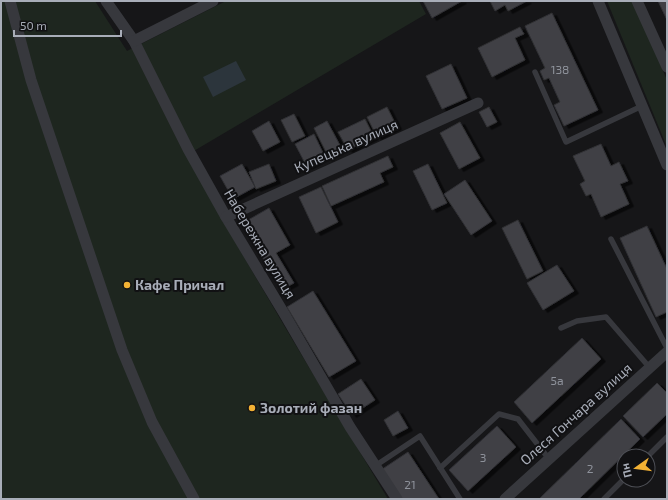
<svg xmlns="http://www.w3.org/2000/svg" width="668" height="500" viewBox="0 0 668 500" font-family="'Exo 2',sans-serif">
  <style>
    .green { fill: #1e261f }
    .water { fill: #2c353c }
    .building { fill: #404145; stroke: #303034; filter: url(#shadow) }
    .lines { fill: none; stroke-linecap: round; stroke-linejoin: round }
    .lane { stroke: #37383d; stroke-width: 5.5 }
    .street { stroke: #37383d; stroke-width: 11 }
    .poi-dot { fill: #f2b134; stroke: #111113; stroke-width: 1.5 }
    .labels { text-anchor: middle; stroke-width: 4; stroke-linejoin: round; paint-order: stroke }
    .number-label { font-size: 12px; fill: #8e929b }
    .street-label { font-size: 14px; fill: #a8adb8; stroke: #111113 }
    .poi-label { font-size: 14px; font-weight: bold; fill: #a8adb8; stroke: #111113; text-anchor: start }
  </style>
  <defs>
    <filter id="shadow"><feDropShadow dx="4.5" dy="2.5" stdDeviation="0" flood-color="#0009"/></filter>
  </defs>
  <rect width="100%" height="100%" fill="#161618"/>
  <g class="green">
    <path d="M1 1H95L127 51 226 1H419L426 14 187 155C250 272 320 385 388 499H1Z"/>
    <polygon points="607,1 633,1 667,80 667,147"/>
  </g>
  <polygon class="water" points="236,61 246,80 213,97 203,77"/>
  <g class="building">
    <polygon points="423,1 462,1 432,18"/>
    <polygon points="490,1 527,1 508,11 505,5 495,11"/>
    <polygon points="658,1 667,1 667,20"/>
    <polygon points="552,13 598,110 564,126 554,105 560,102 549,78 544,80 540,71 545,68 525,26"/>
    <polygon points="520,27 524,34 515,38 525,60 492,77 478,48"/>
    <polygon points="451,64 467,98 442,109 426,76"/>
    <polygon points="387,107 397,127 377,137 367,117"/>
    <polygon points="489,107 497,122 487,127 479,112"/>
    <polygon points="294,114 305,136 292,142 281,120"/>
    <polygon points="365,119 374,137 348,150 338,132"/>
    <polygon points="269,121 280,142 263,151 252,131"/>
    <polygon points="327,121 342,149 328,156 314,128"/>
    <polygon points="460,122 480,158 459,169 440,133"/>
    <polygon points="314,134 325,157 307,167 295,144"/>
    <polygon points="601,144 611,166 619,162 628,181 620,184 629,204 601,217 591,194 586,196 580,184 585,181 573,156"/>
    <polygon points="388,156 393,167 380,173 384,182 331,206 322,186"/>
    <polygon points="242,164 255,187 233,199 220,176"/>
    <polygon points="269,164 276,181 256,189 249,172"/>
    <polygon points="428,164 447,203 432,210 413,171"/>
    <polygon points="465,180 492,221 471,235 444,194"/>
    <polygon points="321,187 338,222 316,233 299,197"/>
    <polygon points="269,208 290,245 276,253 294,283 281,290 243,223"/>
    <polygon points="518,220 543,271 527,279 502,228"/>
    <polygon points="647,226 667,269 667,312 656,317 620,238"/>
    <polygon points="557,265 574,291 543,310 527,283"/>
    <polygon points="313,291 356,361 329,377 287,307"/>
    <polygon points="582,338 601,359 532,423 514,402"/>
    <polygon points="361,379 375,400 352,415 338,394"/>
    <polygon points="657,383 667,393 667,414 643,437 623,416"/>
    <polygon points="398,411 408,428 393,436 384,420"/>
    <polygon points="621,419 640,439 579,499 539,499"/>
    <polygon points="497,426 516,447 468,491 449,470"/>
    <polygon points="408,452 439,499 400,499 381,470"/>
  </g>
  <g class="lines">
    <g class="lane">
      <polyline points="535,72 566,142 642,106"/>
      <polyline points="611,239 667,348"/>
      <polyline points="561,328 577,321 606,317 650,368"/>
      <polyline points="648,456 667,437"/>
      <polyline points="375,466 420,436 460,499"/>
      <polyline points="440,468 499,414 518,419 549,459"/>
      <polyline points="604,499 624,479"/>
    </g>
    <g class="street">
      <polyline points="10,1 31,80 122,350 152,422 194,499"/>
      <polyline points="106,1 134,41 188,149 226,217 285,315 350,427 397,499"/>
      <polyline points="598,1 667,165"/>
      <polyline points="637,1 667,67"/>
      <polyline points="134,41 213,1"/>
      <polyline points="226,217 478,103"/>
      <polyline points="505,499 667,352"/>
    </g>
  </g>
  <g class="poi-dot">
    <circle cx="127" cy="285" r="4"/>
    <circle cx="252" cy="408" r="4"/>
  </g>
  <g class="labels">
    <g class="number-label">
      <text x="560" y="74">138</text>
      <text x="557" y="385">5а</text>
      <text x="483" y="462">3</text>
      <text x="590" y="473">2</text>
      <text x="410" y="489">21</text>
    </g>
    <g class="street-label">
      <text transform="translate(346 146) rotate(-24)" y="5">Купецька вулиця</text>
      <text transform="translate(260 244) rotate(59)" y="5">Набережна вулиця</text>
      <text transform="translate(576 414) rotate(-42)" y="5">Олеся Гончара вулиця</text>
    </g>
    <g class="poi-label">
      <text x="135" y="290">Кафе Причал</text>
      <text x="260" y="413">Золотий фазан</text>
    </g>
  </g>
  <rect width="668" height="500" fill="none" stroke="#a8adb8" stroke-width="4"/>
  <g transform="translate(636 468) rotate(256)"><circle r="19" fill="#111113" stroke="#4d4f55"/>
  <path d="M0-3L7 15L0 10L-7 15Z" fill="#f2b134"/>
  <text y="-6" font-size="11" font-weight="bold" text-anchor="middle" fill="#a8adb8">Пн</text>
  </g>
  <path d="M14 30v6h107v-6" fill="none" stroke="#a8adb8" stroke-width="2"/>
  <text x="20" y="30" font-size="12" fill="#a8adb8" stroke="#111113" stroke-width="3" paint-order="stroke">50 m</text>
</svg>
